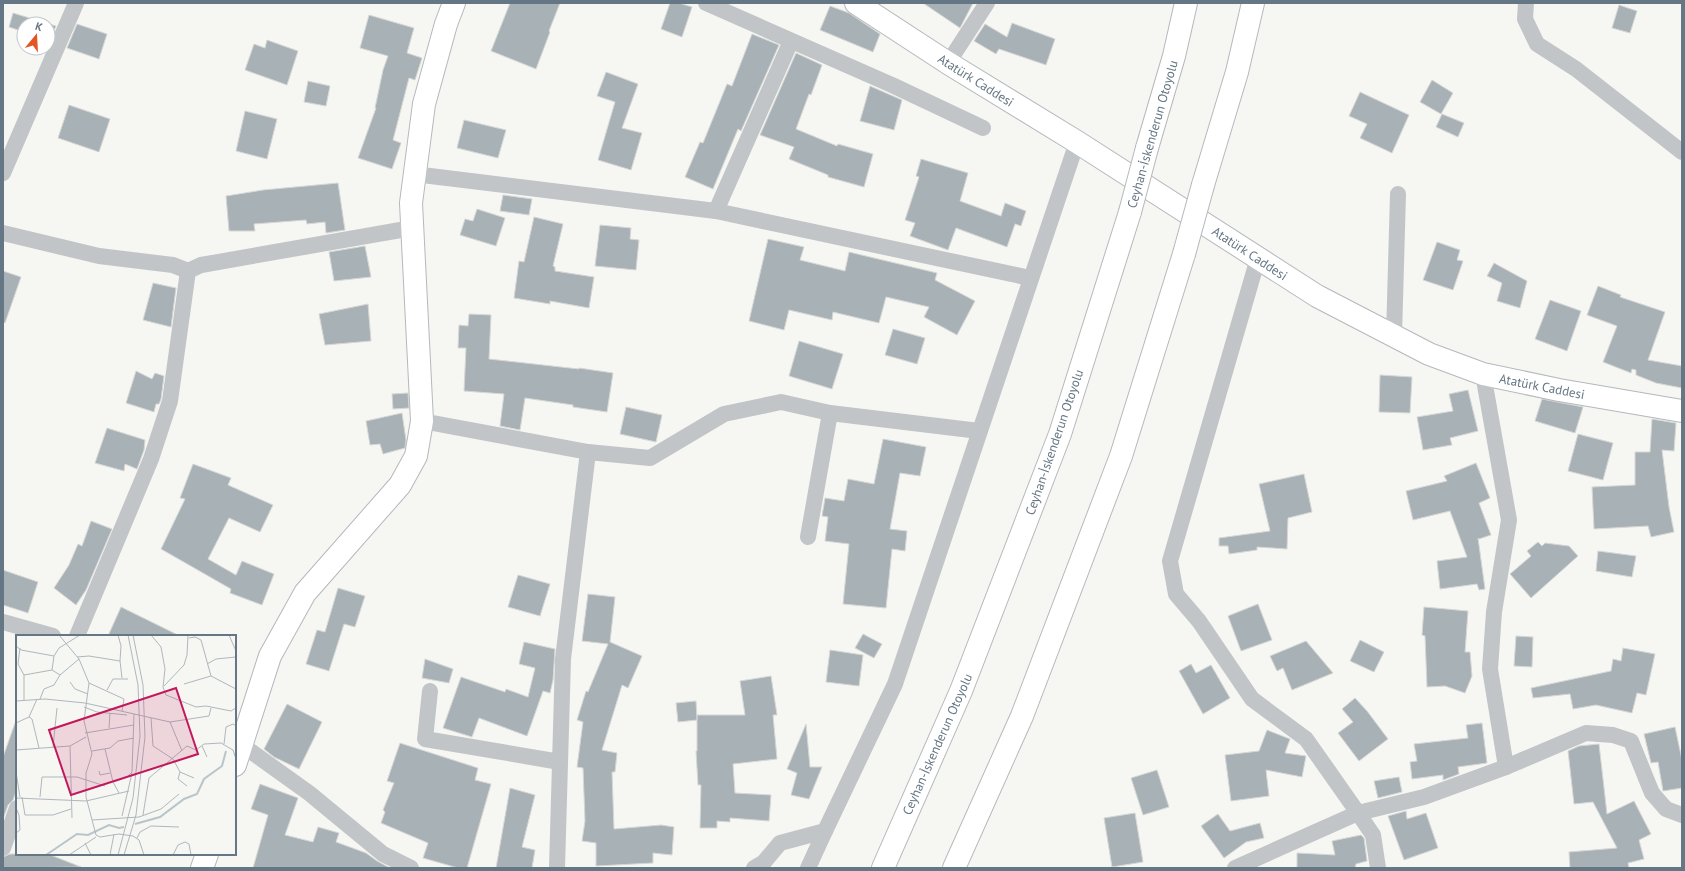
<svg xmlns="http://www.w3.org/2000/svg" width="1685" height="871" viewBox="0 0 1685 871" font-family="'PT Sans',sans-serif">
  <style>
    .building { fill: #a8b1b6; stroke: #d7d8d5 }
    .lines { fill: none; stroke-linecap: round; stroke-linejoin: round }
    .secondary-casing { stroke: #b3b9bd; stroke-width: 24 }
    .highway-casing { stroke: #b6b9bc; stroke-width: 24 }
    .street { stroke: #c1c5c8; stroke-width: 16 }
    .secondary { stroke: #fff; stroke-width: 22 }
    .highway { stroke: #fff; stroke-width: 22 }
    .highway-bridge-casing { stroke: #b6b9bc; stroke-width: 24; stroke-linecap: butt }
    .highway-bridge { stroke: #fff; stroke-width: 22 }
    .labels { text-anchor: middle; stroke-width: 4; stroke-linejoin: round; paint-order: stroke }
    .street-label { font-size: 13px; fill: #657684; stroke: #fff }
    .inset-river { fill: none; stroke: #b9c5c9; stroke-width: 2 }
    .inset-road { fill: none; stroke: #afb7bd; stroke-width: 1 }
    .view { fill: #c2185b; fill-opacity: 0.15; stroke: #c2185b; stroke-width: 2 }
    .inset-edge { fill: none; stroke: #657684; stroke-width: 2 }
  </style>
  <rect width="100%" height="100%" fill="#f6f6f3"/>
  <g class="building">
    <polygon points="510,3 560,3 549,31 550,32 536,69 491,51"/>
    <polygon points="670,3 679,3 692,7 682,37 661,29"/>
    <polygon points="923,3 973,3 960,28"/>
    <polygon points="1619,5 1637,11 1630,33 1612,28"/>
    <polygon points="830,6 849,13 880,34 873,52 820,30"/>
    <polygon points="13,13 56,26 49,41 48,41 48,24 24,24 24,32 9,27"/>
    <polygon points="369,15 414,28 407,53 422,58 415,80 409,78 393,140 401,143 392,169 358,158 376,108 375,108 383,70 388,56 360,48"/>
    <polygon points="1012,23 1055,39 1046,65 999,49 996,54 974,41 985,24 1007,37"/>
    <polygon points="77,24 107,34 99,59 67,48"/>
    <polygon points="752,34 779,45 741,131 738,129 713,189 685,177 700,142 703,143 727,84 732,86"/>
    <polygon points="267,40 298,51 287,85 245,70 254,44 265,48"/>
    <polygon points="796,53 822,65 811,95 809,94 796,129 837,146 838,144 873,154 864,187 828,177 828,175 789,159 794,147 760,135"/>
    <polygon points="606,72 638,84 622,128 642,133 631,170 598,160 615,102 597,96"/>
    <polygon points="1432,80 1453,93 1441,114 1420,102"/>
    <polygon points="308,81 330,86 326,106 304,102"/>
    <polygon points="870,86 902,100 894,130 860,121"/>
    <polygon points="1360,92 1409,115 1392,153 1360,138 1367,124 1349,116"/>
    <polygon points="69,105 110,119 99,152 58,138"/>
    <polygon points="245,111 277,119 267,159 236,151"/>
    <polygon points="1442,114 1464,123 1458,137 1436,127"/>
    <polygon points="464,120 506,130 498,158 457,148"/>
    <polygon points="921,159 968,173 960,201 1001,216 1005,203 1026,211 1021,226 1015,224 1007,247 956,228 948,250 910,236 915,223 905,220 919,177 916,176"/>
    <polygon points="338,183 345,230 326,233 325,222 307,224 306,220 254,224 255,231 229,231 226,196 263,190"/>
    <polygon points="503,195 532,199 529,215 500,211"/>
    <polygon points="477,209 505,218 496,246 460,235 465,219 473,221"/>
    <polygon points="534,217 563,224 553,266 555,267 555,271 594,277 589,308 550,301 550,304 514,298 519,261 524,262"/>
    <polygon points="600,225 631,228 630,239 639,240 636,270 595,266"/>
    <polygon points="768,239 804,247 800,260 845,271 849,252 937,273 935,280 975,301 957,335 924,317 929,307 886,297 879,323 833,312 832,320 789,310 784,330 749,321"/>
    <polygon points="1437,242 1460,250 1457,260 1463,261 1453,290 1423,280"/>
    <polygon points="365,246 371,277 334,281 329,252"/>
    <polygon points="1494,263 1527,281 1520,308 1497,301 1502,283 1487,276"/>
    <polygon points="3,271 21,277 5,323 3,322"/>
    <polygon points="153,283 176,288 171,327 143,320"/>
    <polygon points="1598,286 1621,295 1620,297 1665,312 1648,360 1682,366 1682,388 1656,383 1636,375 1636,370 1632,369 1631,373 1603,362 1617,326 1587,315"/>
    <polygon points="1550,300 1581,311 1567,351 1535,339"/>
    <polygon points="368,304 371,341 325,345 319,314"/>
    <polygon points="469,314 491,315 489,359 579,369 579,368 613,373 607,412 573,407 573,405 525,398 520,430 500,426 504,394 464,391 466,348 458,348 459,325 468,326"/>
    <polygon points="893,329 925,338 917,364 885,355"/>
    <polygon points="799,341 843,354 832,389 789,376"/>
    <polygon points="136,371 152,379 155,373 164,376 161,399 159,404 156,404 154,412 126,403"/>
    <polygon points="1380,375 1412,377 1410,413 1379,412"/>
    <polygon points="1468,390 1478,431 1450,438 1452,445 1423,450 1417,417 1453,411 1449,394"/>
    <polygon points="408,393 409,408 393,409 392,394"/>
    <polygon points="1542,399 1583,407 1575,433 1535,421"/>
    <polygon points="626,407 662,415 656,442 620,434"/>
    <polygon points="402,413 406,440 405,448 383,454 380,444 370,445 366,421"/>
    <polygon points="1652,419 1676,423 1674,451 1662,450 1669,507 1674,532 1651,537 1648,526 1594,529 1592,487 1635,485 1635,452 1650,452"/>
    <polygon points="107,428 145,440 144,450 137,469 125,464 124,471 95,463"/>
    <polygon points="1578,434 1613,443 1603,480 1568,471"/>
    <polygon points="883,439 926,447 920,476 900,473 890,529 907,531 905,551 892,549 886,608 843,604 849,544 825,541 828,517 822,516 825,498 844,501 848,479 874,484"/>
    <polygon points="1476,463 1490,498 1479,503 1491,535 1479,539 1478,538 1485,589 1479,590 1477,584 1440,589 1437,561 1467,557 1450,511 1413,520 1406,491 1447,481 1444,476"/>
    <polygon points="193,464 231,478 228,485 273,505 260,532 229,518 208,559 236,575 242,561 274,574 262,605 230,593 231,589 161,549 185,499 180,498"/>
    <polygon points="1304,474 1312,512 1288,518 1287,549 1257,547 1257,550 1229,554 1228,546 1219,546 1219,538 1270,531 1259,484"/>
    <polygon points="91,521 112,529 86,590 76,605 54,588 69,565 78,544 82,546"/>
    <polygon points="1538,542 1542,546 1545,543 1569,546 1578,556 1531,598 1510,574 1531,556 1527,551"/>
    <polygon points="1598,551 1636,556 1632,577 1596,571"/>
    <polygon points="3,570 38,582 28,613 3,605"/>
    <polygon points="518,575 550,584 540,616 508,607"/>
    <polygon points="338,588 365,596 355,627 344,624 329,671 306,664 317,630 325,632"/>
    <polygon points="588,594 615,597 610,642 642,656 628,688 622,685 602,750 617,753 615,772 612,772 614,829 661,825 674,827 672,855 653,853 653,863 596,866 596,843 582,841 585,821 583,768 577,767 583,722 577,720 586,691 588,692 608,644 582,641"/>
    <polygon points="1258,604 1272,640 1241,651 1228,616"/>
    <polygon points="121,607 180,636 108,636"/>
    <polygon points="1424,607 1468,611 1465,652 1470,652 1472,676 1465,693 1445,686 1427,687 1425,636 1422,635"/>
    <polygon points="863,634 882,644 874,658 855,648"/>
    <polygon points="1516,636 1533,637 1532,667 1514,666"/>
    <polygon points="1360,640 1384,652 1374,672 1350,661"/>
    <polygon points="1306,641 1333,673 1292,690 1283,668 1277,671 1270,656"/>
    <polygon points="524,642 555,649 553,680 550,693 543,691 527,736 479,718 472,737 443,728 461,677 505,692 506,689 528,697 535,668 519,664"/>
    <polygon points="1623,648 1655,654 1646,695 1637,693 1632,713 1596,705 1573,709 1570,694 1533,698 1531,688 1611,671 1613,659 1621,661"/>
    <polygon points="830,650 863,655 859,686 826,682"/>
    <polygon points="425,659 453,669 449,683 422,678"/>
    <polygon points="1191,664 1196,673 1211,665 1230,698 1203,714 1179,671"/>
    <polygon points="771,676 777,715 773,715 777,759 733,764 735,793 771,795 769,821 730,818 730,822 717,821 717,828 700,828 701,785 698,785 696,751 697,751 697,715 745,715 740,681"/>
    <polygon points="1355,698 1367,711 1388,739 1359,761 1338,733 1353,722 1342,709"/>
    <polygon points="696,701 697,720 678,722 676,703"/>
    <polygon points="287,704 322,722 299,769 274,757 264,749"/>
    <polygon points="15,723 17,724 17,789 13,800 8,805 3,819 3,757"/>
    <polygon points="1482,723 1487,763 1458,767 1459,774 1443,780 1443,775 1412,779 1410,762 1417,761 1414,744 1468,738 1466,725"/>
    <polygon points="806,724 810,767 822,767 809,799 791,795 797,773 787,769"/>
    <polygon points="1675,727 1682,760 1682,788 1663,791 1658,762 1651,763 1644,734"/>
    <polygon points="1267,730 1290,739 1285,753 1306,756 1302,777 1266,770 1269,796 1231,801 1225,755 1259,751"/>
    <polygon points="400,743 478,768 475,780 491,784 467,868 458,868 423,858 428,843 381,823 385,812 383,810 394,783 387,781"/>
    <polygon points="1599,744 1607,814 1634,801 1651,834 1639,840 1644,859 1628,863 1629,868 1570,868 1569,852 1617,848 1593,802 1574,804 1568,751 1579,746"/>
    <polygon points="1157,770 1169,807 1143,815 1131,778"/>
    <polygon points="1399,777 1402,792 1378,798 1374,781"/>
    <polygon points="260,784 298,798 285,835 313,842 318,827 339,833 336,842 366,853 377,861 390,868 253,868 268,815 251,809"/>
    <polygon points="510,788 535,795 522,847 535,850 532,868 496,868"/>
    <polygon points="1406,811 1407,819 1426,813 1438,848 1404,860 1388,816"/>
    <polygon points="1135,813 1143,862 1112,867 1104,818"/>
    <polygon points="1218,814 1230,831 1260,823 1264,838 1246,842 1224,858 1201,826"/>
    <polygon points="1361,835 1364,838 1367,861 1356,864 1355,868 1297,868 1297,853 1335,855 1332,841"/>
    <polygon points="10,854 48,854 81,867 3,868 3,857"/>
  </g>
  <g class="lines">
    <g class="secondary-casing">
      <g id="secondary">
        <polyline points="856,3 948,63 1077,142 1317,296 1429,354 1483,374 1559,390 1682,411"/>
        <polyline points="235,765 270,656 305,593 400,485 416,456 422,421 411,203 424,104 446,24 454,3"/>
        <polyline points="202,868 207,854"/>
      </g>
    </g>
    <g class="highway-casing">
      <g id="highway">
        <polyline points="1147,148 1174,56 1186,3"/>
        <polyline points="1203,185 1237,72 1253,3"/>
        <polyline points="883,868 961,691 1060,434 1130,212"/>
        <polyline points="954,868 1022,716 1121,456 1184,254"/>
      </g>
    </g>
    <g class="street">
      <polyline points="706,3 892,85 983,128"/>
      <polyline points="1526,3 1525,19 1537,44 1576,69 1682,152"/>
      <polyline points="948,63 987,3"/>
      <polyline points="3,173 76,3"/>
      <polyline points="414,174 716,211 1030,278"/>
      <polyline points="716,211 791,41"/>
      <polyline points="3,233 99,256 173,265 188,271 201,265 412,228"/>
      <polyline points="1258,258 1170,561 1176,594 1199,621 1252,699 1306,739 1358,813 1373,835 1378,868"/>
      <polyline points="1394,336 1398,194"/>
      <polyline points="1483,374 1509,520 1494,612 1490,669 1506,767"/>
      <polyline points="422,421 588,452 650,458 724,414 781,402 830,413 979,431"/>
      <polyline points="808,537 830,413"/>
      <polyline points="3,622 53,636"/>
      <polyline points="77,636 151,459 170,401 188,271"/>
      <polyline points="430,691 425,739 560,762"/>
      <polyline points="236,736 242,745 309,793 383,854 411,868"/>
      <polyline points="3,848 17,808"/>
      <polyline points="557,868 563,659 588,452"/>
      <polyline points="754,868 764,862 780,843 825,831 895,684 1077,142"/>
      <polyline points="808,868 825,831"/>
      <polyline points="1235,868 1358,813 1424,797 1506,767 1586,733 1613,735 1631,741 1652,793 1666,809 1682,815"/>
    </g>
    <use href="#secondary" class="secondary"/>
    <use href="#highway" class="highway"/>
    <g class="highway-bridge-casing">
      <g id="highway-bridge">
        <polyline points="1130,212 1147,148"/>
        <polyline points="1184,254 1203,185"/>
      </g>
    </g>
    <use href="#highway-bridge" class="highway-bridge"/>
  </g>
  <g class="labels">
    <g class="street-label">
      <text transform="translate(976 80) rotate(32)" y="5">Atatürk Caddesi</text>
      <text transform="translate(1152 134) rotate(-74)" y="5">Ceyhan-İskenderun Otoyolu</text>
      <text transform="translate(1250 253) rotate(33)" y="5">Atatürk Caddesi</text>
      <text transform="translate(1542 386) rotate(11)" y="5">Atatürk Caddesi</text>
      <text transform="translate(1054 442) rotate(-71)" y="5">Ceyhan-İskenderun Otoyolu</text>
      <text transform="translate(937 744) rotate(-66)" y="5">Ceyhan-İskenderun Otoyolu</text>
    </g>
  </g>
  <g transform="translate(16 635)">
    <rect width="220" height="220" fill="#f6f6f3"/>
    <path class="inset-river" d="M119 189 144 182 168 164 181 159 188 144 206 131 210 116M30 220 61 199 72 200 93 190 103 193 108 192"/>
    <path class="inset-road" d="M43 0 63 24 73 48 68 86 76 119 70 138V162L80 200 84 202 103 199 117 201 123 205 128 220M80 0H99M102 0 105 11 104 26M135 0 145 12 149 34 147 52 150 60 180 72 190 71 215 76 220 73M213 0 220 16M173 3 179 2 185 5 195 41 220 54M0 11 5 15 38 21M4 13 2 29 8 40V65M61 22 73 21 104 26 106 43M191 29 200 24 220 22M36 35 38 21 43 13 64 0M8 40 36 35 44 40M54 47 59 54 72 59M73 48 108 64 106 76M168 49 195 41M148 51 168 30 171 20 172 0M91 55 97 44H112M24 64 28 54 38 50 44 40 63 24M0 66 29 64 69 68 154 87 193 81 195 73M68 72 81 77 111 80M13 82 21 64M135 83 137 111 157 124 164 137 178 143M154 87 166 116M0 88 13 82 16 84 23 113M93 93 94 78M69 98 118 90M208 109 210 92 217 89 220 91M54 111 56 183M186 111 191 122M37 112 41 73M89 114 97 147 103 158M0 115 54 111 70 102M76 116 94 113 102 106 118 103M83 136 84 140 94 138M0 137 4 162M164 137 162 144 171 151M97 147 111 142 116 137 118 79M6 162 9 180H37L55 174M24 162 26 142H61L89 151M0 163 70 166 113 156M0 173 3 180 4 195 0 198V210M127 180 133 143 171 111 180 115 188 109 205 108 217 115 220 124M106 181 116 138M76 185 123 182 145 174 163 159M121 203 124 197 135 191 163 192M69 208 75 220M53 220 80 202M94 220 98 199M102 220 117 163 124 101 122 50 112 0M108 220 120 180 129 102 127 50 117 0M157 220 162 210 169 207 173 209 175 220"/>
    <path class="view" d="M160 53 182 119 55 160 33 95Z"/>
    <rect width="220" height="220" class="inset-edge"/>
  </g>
  <rect width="1685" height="871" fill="none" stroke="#657684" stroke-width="8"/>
  <g transform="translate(36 36) rotate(18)"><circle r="19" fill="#ffffff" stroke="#c1c8ce"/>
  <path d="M0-3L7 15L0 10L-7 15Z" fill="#e45524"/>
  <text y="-6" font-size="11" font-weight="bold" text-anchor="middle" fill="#657684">K</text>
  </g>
</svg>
